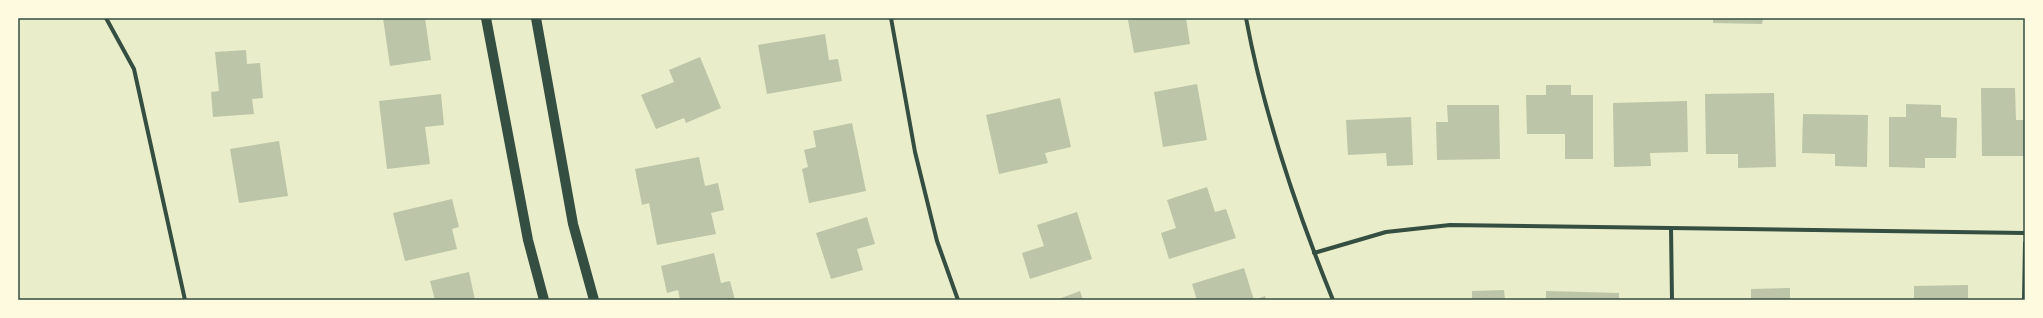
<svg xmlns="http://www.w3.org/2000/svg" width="2043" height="318" viewBox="0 0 2043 318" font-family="Overpass,sans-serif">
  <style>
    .building { fill: #bcc5a7 }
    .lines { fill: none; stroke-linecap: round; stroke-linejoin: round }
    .minor { stroke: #344e41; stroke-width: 4 }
    .primary { stroke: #344e41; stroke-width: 10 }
    .neatline { fill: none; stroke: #344e41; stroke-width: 1.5 }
  </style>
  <rect width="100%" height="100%" fill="#e9edc9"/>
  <g class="building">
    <polygon points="383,18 425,18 431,60 390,66"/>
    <polygon points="1140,18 1186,18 1190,44 1134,53 1128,20"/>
    <polygon points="1713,18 1763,18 1762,24 1713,23"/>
    <polygon points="825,34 829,60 838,59 842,81 767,94 758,45"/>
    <polygon points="246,50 247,64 260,63 263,98 252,99 254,114 213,117 211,92 219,91 215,52"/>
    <polygon points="700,57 721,108 686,123 684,118 656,129 641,95 674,82 669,70"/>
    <polygon points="1197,84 1207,140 1163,147 1154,92"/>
    <polygon points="1546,85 1571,85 1571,95 1593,95 1593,159 1565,159 1565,134 1527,134 1526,95 1546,95"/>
    <polygon points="1981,88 2015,88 2016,120 2025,120 2025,156 1982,156"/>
    <polygon points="1774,93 1776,167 1738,168 1738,154 1706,154 1705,94"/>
    <polygon points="441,94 444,125 425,127 430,164 387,169 379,101"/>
    <polygon points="1060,98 1071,147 1045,153 1048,163 999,174 986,115"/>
    <polygon points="1687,101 1688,152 1650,153 1651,166 1614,167 1613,103"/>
    <polygon points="1906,104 1941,105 1941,117 1957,118 1956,158 1925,158 1925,168 1889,167 1889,117 1906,117"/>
    <polygon points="1447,105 1499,105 1500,159 1437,160 1436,122 1448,122"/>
    <polygon points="1803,114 1868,115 1867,167 1835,166 1835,154 1802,153"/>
    <polygon points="1411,117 1413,165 1387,166 1386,153 1348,155 1346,120"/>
    <polygon points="852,123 866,191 809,203 802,169 808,167 804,150 816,147 813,131"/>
    <polygon points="279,141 288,196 239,203 230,149"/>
    <polygon points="699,157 705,186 718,183 724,210 711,213 716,234 657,245 649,203 642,205 635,169"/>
    <polygon points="1207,187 1215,212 1226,209 1236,238 1169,259 1161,233 1176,228 1167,200"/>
    <polygon points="452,199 459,227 452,229 457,249 405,261 393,213"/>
    <polygon points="1077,212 1092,259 1030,279 1022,253 1044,246 1037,225"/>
    <polygon points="867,217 875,244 857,249 863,270 831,279 816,233"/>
    <polygon points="714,253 721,283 730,281 735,300 680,300 678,290 667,293 661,266"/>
    <polygon points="1244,268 1254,300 1197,300 1192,284"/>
    <polygon points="469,272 475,300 435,300 430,281"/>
    <polygon points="1968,285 1968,300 1914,300 1914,286"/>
    <polygon points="1790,288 1790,300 1751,300 1751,289"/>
    <polygon points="1504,290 1505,300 1472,300 1472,291"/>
    <polygon points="1080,291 1083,300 1056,300"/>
    <polygon points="1546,291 1619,293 1619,300 1546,300"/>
    <polygon points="1265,296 1266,300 1254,300"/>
  </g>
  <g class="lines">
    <g class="minor">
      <polyline points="106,18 134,69 185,300"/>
      <polyline points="891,18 915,152 937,241 958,300"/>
      <path d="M1246 18C1264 115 1296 209 1333 300"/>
      <polyline points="1671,228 1672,300"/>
      <polyline points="1314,253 1386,232 1450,225 2025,233"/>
      <polyline points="2024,300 2025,243"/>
    </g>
    <g class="primary">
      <polyline points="486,18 528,240 544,300"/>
      <polyline points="536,18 573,224 594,300"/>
    </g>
  </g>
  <rect width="2043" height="318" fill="none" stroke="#fefae0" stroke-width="38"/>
  <rect x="19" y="19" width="2005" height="280" class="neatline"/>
</svg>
